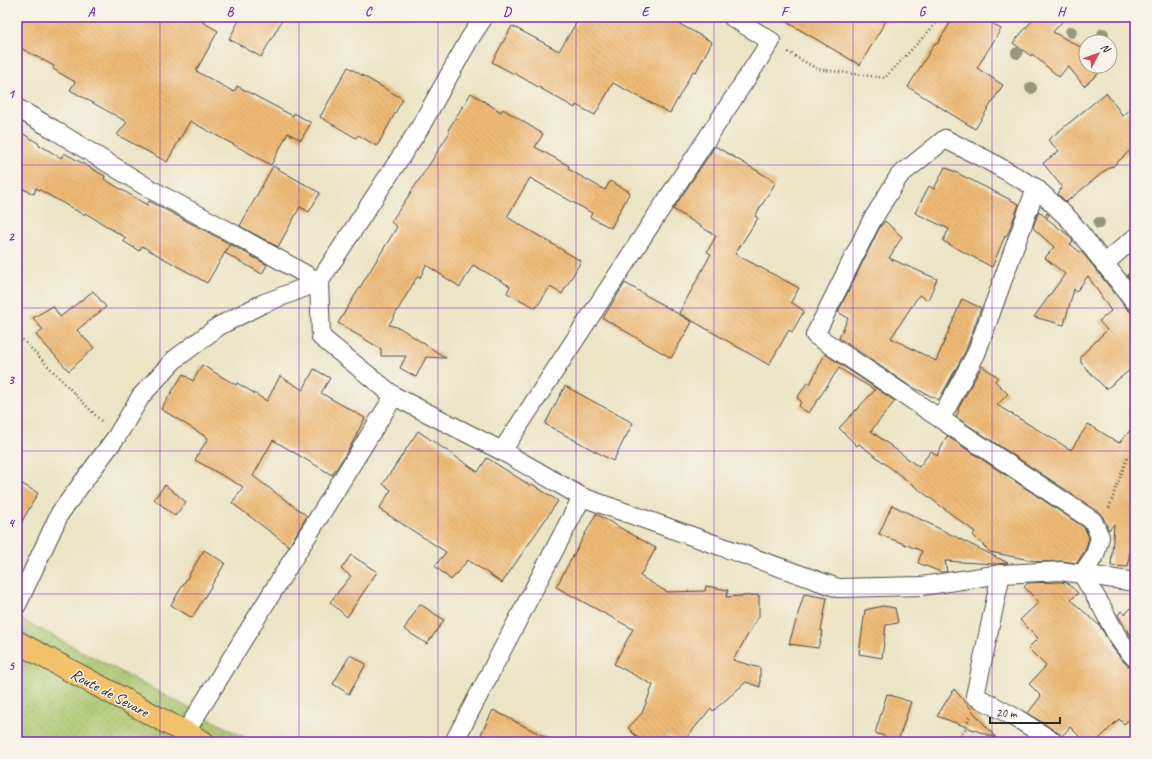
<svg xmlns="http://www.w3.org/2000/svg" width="1152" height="759" viewBox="0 0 1152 759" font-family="Caveat,sans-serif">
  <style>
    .grass { fill: url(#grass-dots); stroke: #6a794c }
    .building { fill: url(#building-back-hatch) }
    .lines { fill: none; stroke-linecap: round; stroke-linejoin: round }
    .minor-casing { stroke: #484742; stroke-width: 20 }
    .primary-casing { stroke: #484742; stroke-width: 24 }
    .path { stroke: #484742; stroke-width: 2.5; stroke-dasharray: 1 3; stroke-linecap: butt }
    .minor { stroke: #fff; stroke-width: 18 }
    .primary { stroke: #f2c26a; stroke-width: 22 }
    .tree { fill: #96987b }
    .grid { fill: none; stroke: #7b2cbf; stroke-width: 1; stroke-opacity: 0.55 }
    .labels { text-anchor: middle; stroke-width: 3; stroke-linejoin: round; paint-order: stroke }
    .street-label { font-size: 16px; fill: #2b2b2b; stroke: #f7f3e8 }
    .neatline { fill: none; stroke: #7b2cbf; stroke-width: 1.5 }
    .grid-label { font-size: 13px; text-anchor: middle; font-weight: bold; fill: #7b2cbf }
  </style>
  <defs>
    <pattern id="grass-dots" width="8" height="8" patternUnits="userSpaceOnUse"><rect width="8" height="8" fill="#aac76e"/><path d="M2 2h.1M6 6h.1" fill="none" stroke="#92ab5f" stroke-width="1.8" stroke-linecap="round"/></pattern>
    <pattern id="building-back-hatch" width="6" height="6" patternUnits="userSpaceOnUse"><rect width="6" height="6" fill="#eeb975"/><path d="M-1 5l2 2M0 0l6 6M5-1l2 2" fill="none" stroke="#cc9f65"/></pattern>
  </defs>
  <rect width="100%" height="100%" fill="#f7f3e8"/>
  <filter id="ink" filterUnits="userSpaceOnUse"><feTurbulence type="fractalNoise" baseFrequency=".025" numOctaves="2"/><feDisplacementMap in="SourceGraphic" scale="8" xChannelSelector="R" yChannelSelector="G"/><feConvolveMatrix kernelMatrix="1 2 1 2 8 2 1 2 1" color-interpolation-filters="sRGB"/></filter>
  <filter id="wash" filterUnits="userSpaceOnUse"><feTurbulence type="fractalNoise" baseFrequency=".012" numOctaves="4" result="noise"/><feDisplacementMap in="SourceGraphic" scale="16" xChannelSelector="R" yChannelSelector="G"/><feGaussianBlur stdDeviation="0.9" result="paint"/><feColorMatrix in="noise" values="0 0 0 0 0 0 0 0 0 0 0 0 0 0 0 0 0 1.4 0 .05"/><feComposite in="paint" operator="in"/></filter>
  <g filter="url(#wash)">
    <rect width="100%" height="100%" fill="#ebe4c5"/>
    <polygon class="grass" points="17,617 253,742 17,742"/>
    <g id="blocks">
      <g class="building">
        <polygon points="17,17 194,17 218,31 196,71 234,92 237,86 293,116 294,113 311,123 301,140 288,133 271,165 190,121 167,162 117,135 127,122 70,90 75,82 53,69 54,66 17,46"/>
        <polygon points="241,17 284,17 261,57 229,39"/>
        <polygon points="580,17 667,17 712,42 696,72 693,71 670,113 613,83 595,115 576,105 575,108 514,73 514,74 492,62 512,26 559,51"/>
        <polygon points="778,17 888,17 860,65"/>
        <polygon points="954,17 983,17 1001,29 977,68 1003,85 975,129 908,87 935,43 937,44"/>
        <polygon points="1035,17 1066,17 1053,32 1086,50 1086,66 1107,66 1084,86 1068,66 1059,77 1032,54 1031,56 1013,43"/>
        <polygon points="348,67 403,99 377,146 358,135 356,138 320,117"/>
        <polygon points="471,93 501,112 503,109 543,134 535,147 569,166 568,169 605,190 610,181 630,192 611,228 590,217 592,213 530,178 507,217 581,261 562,294 550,287 536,308 507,293 510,286 473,265 460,287 426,265 420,278 417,277 389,325 400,328 446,358 426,357 416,377 400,368 406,356 381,356 381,349 338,323 397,227 391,222 429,165 450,132 448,130"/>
        <polygon points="1106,93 1123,116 1135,105 1135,146 1112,167 1111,166 1066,202 1058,194 1062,187 1043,163 1059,151 1048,140"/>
        <polygon points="17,130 38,143 40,147 41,146 61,158 64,153 105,176 104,179 147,205 149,201 230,244 207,283 142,246 139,251 123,241 126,238 85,213 84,215 36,188 34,194 17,186"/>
        <polygon points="715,146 776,182 755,216 758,218 735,254 799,288 791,302 804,311 792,332 789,330 769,365 679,313 711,254 707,252 716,236 673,209"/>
        <polygon points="273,166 320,193 309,212 300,207 278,247 240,226"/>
        <polygon points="945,167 1019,204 1009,231 1006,237 1005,236 992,267 943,241 949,229 915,213 929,186 934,189"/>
        <polygon points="1039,211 1045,217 1047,213 1049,215 1046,218 1068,235 1073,241 1070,244 1081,253 1082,252 1127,309 1131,312 1135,312 1135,366 1106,389 1081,363 1081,356 1107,330 1099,321 1111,311 1088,276 1076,292 1074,289 1064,325 1034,317 1065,274 1045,258 1054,247 1033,228"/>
        <polygon points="885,221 902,237 889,258 937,279 928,300 919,295 891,338 936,361 962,299 981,308 966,350 939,400 908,385 839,338 848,318 838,312 880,227"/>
        <polygon points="230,244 267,265 262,274 225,253"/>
        <polygon points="1135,268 1135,285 1127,275"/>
        <polygon points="625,283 692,322 671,358 603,318"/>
        <polygon points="93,291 106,307 77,330 94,348 69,371 36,335 43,330 33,318 53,306 60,317"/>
        <polygon points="825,354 895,401 871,431 919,467 931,451 937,456 947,436 1085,528 1089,538 1085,551 1077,563 1061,561 1040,562 990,552 973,535 975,532 859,444 857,446 839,428 875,390 839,368 809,413 799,407 801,401 797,398 808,382 810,384"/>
        <polygon points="202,365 236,385 237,383 267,401 280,376 303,390 314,369 330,378 321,393 365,418 349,449 332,475 273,440 253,476 307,516 289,546 232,503 243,487 195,460 208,438 161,409 183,374 193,381"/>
        <polygon points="982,366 998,377 995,381 1008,394 997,405 1071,450 1088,424 1119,443 1135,425 1135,501 1128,567 1111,566 1114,524 1109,530 1103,517 1099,512 956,417 959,410 958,409"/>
        <polygon points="565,386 633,423 613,461 545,424"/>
        <polygon points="418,431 478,472 487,458 531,486 532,484 558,501 502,583 468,560 451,580 435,566 446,552 379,509 391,490 383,484"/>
        <polygon points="17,481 38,493 17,530"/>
        <polygon points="165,485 186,502 175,516 154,499"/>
        <polygon points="892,505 1008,563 995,564 945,561 947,572 941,572 918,563 922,551 879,534"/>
        <polygon points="596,514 656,548 640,576 667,592 705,591 706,586 728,590 726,597 759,595 759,616 733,660 760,668 760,687 746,682 713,711 711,708 683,742 678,742 668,735 662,742 642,742 628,728 642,713 653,685 614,664 633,629 556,587"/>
        <polygon points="204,550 225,563 192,618 171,605"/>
        <polygon points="351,555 377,572 347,617 330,602 351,576 341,569"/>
        <polygon points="1060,582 1067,583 1078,593 1071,600 1100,626 1112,647 1122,660 1128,666 1135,668 1135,715 1124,724 1119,719 1096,742 1085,742 1070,727 1062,736 1028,713 1041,696 1029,684 1046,666 1028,648 1038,638 1020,620 1039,602 1024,587 1028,583"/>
        <polygon points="804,594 827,598 821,631 823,631 818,648 789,644"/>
        <polygon points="420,604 444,620 427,644 404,629"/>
        <polygon points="1135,604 1135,643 1118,615 1121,611 1125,614"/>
        <polygon points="883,606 895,608 898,623 886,625 882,658 859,654 865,610"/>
        <polygon points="350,655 366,664 349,694 333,684"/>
        <polygon points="954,689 996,738 937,716"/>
        <polygon points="887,694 911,702 898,741 875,733"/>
        <polygon points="493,710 555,742 497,742 481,734"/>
      </g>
    </g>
  </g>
  <g filter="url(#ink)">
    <use href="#blocks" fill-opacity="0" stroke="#484742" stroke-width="1"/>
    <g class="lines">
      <g class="minor-casing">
        <g id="minor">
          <polyline points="17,108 53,129 150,189 234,234 319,282 321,337 394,396 502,451 582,497 838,588 922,586 1001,574 1061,571 1135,582"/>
          <polyline points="1104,264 1127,244 1135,238"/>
          <path d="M1135 302 1069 219 1036 188 987 160 945 139 899 176 871 222 815 335 1093 521 1100 537 1095 555 1082 574C1089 586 1096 597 1103 609 1112 627 1120 644 1135 658"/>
          <polyline points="941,418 976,354 1036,188"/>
          <polyline points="502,451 771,41 732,17"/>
          <polyline points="1001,574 975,696 1018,719 1054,742"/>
          <polyline points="17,605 60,513 117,436 141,396 174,360 219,326 262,304 319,282 419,129 470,38 484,17"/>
          <polyline points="185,733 394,396"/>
          <polyline points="454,742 582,497"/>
        </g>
      </g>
      <g class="primary-casing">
        <polyline id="primary" points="17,642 203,742"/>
      </g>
      <g class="path">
        <polyline points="788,52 817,69 885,78 942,17"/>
        <polyline points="17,334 102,422"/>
        <polyline points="1109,508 1127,458"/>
        <polyline points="955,742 966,728 969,717"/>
      </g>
      <use href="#minor" class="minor"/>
      <use href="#primary" class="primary"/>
    </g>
    <g class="tree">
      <circle cx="1071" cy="32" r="6"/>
      <circle cx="1103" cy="34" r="6"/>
      <circle cx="1017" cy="53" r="6"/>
      <circle cx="1031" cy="88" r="6"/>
      <circle cx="1099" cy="223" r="6"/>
    </g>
  </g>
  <path class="grid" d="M160 17V742M299 17V742M438 17V742M576 17V742M714 17V742M853 17V742M992 17V742M17 165H1135M17 308H1135M17 451H1135M17 594H1135"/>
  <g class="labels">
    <g class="street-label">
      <text transform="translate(110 692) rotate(28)" y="6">Route de Sevare</text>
    </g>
  </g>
  <rect width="1152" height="759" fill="none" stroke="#f7f3e8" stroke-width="44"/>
  <g transform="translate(1098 54) rotate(49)"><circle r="19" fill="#f7f3e8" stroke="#a5a39c"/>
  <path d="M0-3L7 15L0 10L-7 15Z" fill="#d1495b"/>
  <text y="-6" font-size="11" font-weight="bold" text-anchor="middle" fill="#2b2b2b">N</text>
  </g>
  <path d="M990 717v6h70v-6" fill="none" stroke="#2b2b2b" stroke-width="2"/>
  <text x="996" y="717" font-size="12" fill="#2b2b2b" stroke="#f7f3e8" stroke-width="3" paint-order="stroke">20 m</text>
  <rect x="22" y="22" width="1108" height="715" class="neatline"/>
  <g class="grid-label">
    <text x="91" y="16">A</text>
    <text x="230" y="16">B</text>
    <text x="368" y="16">C</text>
    <text x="507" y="16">D</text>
    <text x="645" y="16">E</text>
    <text x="784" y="16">F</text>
    <text x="922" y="16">G</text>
    <text x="1061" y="16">H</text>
    <text x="11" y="98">1</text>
    <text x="11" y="241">2</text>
    <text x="11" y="384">3</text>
    <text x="11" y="527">4</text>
    <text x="11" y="670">5</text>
  </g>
</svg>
